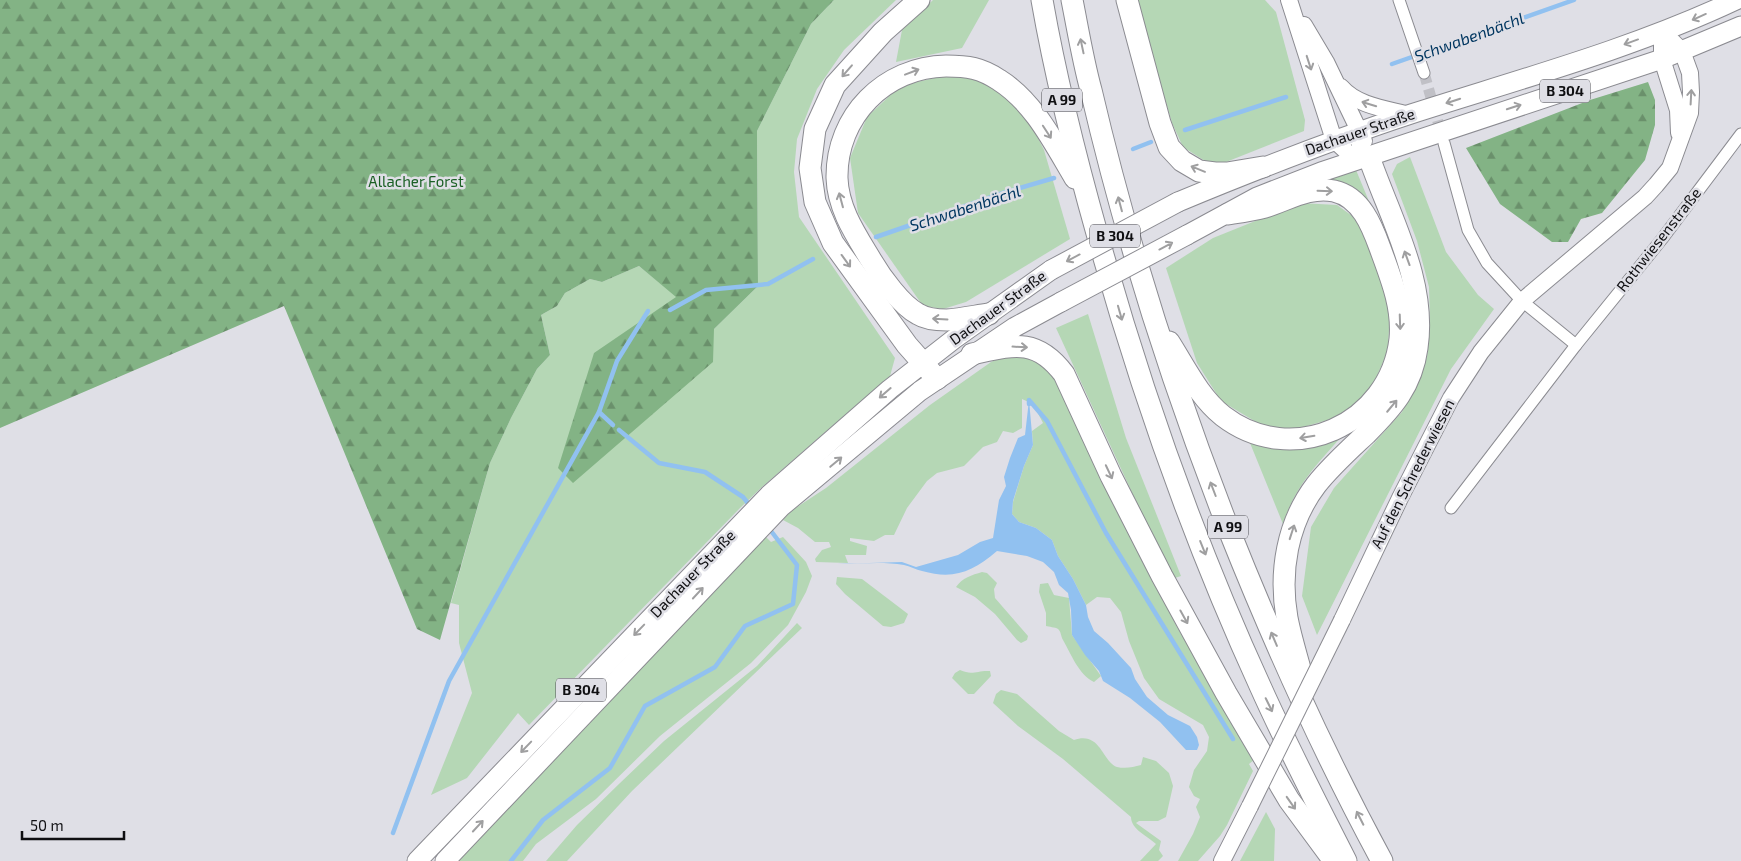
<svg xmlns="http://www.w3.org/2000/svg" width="1741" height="861" viewBox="0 0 1741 861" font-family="'Exo 2',sans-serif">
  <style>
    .green { fill: #b5d7b5 }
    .forest { fill: url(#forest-firs) }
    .water { fill: #91c1f0 }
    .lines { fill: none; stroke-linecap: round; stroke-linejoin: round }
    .stream { stroke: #91c1f0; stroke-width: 4.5 }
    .street-tunnel { stroke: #c0c0c6; stroke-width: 11; stroke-dasharray: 11 5.5; stroke-linecap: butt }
    .street-casing { stroke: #8b8b91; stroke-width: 13 }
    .secondary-casing { stroke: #8b8b91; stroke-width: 18 }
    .primary-casing { stroke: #8b8b91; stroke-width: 21 }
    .highway-casing { stroke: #8b8b91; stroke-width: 23 }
    .street { stroke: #fff; stroke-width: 11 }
    .secondary { stroke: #fff; stroke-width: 16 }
    .primary { stroke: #fff; stroke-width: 19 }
    .highway { stroke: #fff; stroke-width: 21 }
    .secondary-bridge-casing { stroke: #8b8b91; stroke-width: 18; stroke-linecap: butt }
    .primary-bridge-casing { stroke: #8b8b91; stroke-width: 21; stroke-linecap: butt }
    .secondary-bridge { stroke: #fff; stroke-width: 16 }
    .primary-bridge { stroke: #fff; stroke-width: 19 }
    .oneway { stroke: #9f9fa0 }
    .labels { text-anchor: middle; stroke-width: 5; stroke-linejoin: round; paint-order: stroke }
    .shield { fill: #dfdfe6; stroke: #4d4d52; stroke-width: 1 }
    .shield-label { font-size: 14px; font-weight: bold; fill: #0f0f12 }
    .street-label { font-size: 15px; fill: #0f0f12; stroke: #dfdfe6 }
    .park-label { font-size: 15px; fill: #1b6025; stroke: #dfdfe6 }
    .water-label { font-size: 16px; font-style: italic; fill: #003660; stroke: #dfdfe6 }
  </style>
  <defs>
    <pattern id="forest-firs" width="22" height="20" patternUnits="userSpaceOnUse" patternTransform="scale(1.25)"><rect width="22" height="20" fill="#83b385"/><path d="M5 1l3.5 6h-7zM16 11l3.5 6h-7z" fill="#6a906b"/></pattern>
  </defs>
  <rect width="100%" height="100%" fill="#dfdfe6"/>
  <g class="green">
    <polygon points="834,0 896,0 844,50 817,89 797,139 794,172 799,217 895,358 890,376 762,487 740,508 529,725 518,713 467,778 431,795 472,693 459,643 459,605 451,603 490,463 511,418 537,369 550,355 541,315 557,306 565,293 590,279 602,282 639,266 677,297 594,354 714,329 758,286 757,131 811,24"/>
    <polygon points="933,0 989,0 962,48 896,62 902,30"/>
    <polygon points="1136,0 1265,0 1276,12 1305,120 1304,131 1221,164 1205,161 1183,147 1172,123"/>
    <polygon points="943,76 981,79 1015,102 1032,126 1044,150 1070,239 966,302 943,309 923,306 858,213 850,158 867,117 900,86"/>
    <polygon points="1410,157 1446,252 1478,295 1494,309 1451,369 1317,635 1302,596 1311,527 1334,488 1402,412 1414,390 1427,357 1430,321 1429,287 1417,241 1392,174 1397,164"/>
    <polygon points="1356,170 1373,211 1329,182 1330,178"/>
    <polygon points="1300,203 1337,205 1362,223 1390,307 1388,351 1367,398 1338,417 1293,430 1261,425 1221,401 1197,363 1166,268 1213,238"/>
    <polygon points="1088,314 1126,438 1181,576 1172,579 1056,328"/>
    <polygon points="1017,355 1032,357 1057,378 1073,416 1177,627 1254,760 1249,764 1253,771 1227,825 1220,836 1198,861 1178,861 1193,834 1200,817 1196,807 1200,799 1194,796 1189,787 1194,770 1207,751 1209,737 1203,725 1159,699 1144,678 1129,641 1121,612 1110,598 1097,597 1086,605 1073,579 1058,556 1052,540 1036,528 1019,522 1012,514 1013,502 1024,466 1033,445 1032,431 1043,423 1033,404 1022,399 1022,428 1013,433 1003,431 997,442 983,447 964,466 937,473 927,481 907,508 894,535 885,535 874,541 850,538 850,541 867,546 866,555 845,555 848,563 816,562 815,559 822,550 831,547 829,542 815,542 798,528 783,520 791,511 826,488 930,405 991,362 1002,357"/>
    <path d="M1343 435C1317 464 1295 486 1283 524L1250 443 1296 449Z"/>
    <polygon points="766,537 771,542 783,537 806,562 812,576 806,592 788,625 751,663 660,736 596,799 536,844 523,861 455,861"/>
    <path d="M982 572 987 573 997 583 994 589 995 598 1028 636 1027 640 1021 643 1017 640 995 614 975 597 956 587C962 578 972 575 982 572Z"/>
    <polygon points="837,577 862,579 908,614 904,623 891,627 883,626 845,594 836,584"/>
    <path d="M1048 583 1054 595 1069 598 1072 635 1101 676 1094 682C1079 675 1071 654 1063 640 1061 637 1061 631 1058 629 1055 627 1049 627 1046 626V613L1039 592 1040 584Z"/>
    <polygon points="797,623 802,628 632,791 567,861 546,861 577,825 620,783 664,741 757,666"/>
    <path d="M960 670C973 676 977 670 990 671L991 676 974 694H968L952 678 955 673Z"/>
    <path d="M1001 690 1017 694 1059 731 1074 740C1101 731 1102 762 1117 767 1126 769 1133 767 1141 765L1143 757 1156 761 1169 773 1173 786 1166 817 1158 821H1139L1136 823 1161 841 1159 850 1163 856 1158 861H1140L1156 844C1147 836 1131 829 1131 817L1063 759 1018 726 993 703 996 694Z"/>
    <polygon points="1266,812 1275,829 1274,861 1240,861"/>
  </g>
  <g class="forest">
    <polygon points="0,0 834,0 811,24 757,131 758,286 714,329 713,362 573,483 558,468 594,353 676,297 639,266 602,282 590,279 565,293 557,306 541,315 550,355 537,369 511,418 490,463 440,640 417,629 284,306 0,428"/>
    <polygon points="1648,82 1655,100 1655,125 1645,160 1602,213 1581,219 1568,242 1552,242 1500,204 1466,148 1590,100"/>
  </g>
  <path class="water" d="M1029 400 1033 445 1024 466 1013 501 1012 514 1019 522 1036 528 1052 540 1058 556 1073 579 1086 605 1088 617 1094 631 1108 643 1131 668 1135 679 1147 697 1168 715 1190 726 1197 737 1199 745 1197 750H1186L1160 722 1130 698 1103 681 1099 671 1085 655 1072 635 1071 610 1068 593 1059 585 1054 572 1043 562 1027 556 997 551C972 572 954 580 922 571 916 570 910 566 904 565 882 561 859 564 837 564L902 562 916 567 958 555 980 542 993 538 999 500 1006 486 1004 477 1010 458 1018 438 1025 435Z"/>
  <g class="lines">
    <g class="stream">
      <polyline points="1392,64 1574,0"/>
      <polyline points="1185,130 1286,97"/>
      <polyline points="1133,149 1151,142"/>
      <polyline points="876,237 1003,193 1054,178"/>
      <polyline points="670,310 706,290 768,284 813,259"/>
      <polyline points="1029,404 1029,400 1047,421 1106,533 1233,739"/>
      <polyline points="613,425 599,412 617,361 648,311"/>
      <polyline points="619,430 659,463 705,472 743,497 751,507"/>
      <polyline points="393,833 449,681 599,412"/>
      <polyline points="511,861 543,820 610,768 645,706 715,667 745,626 793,604 797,565 768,527"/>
    </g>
    <polyline class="street-tunnel" points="1424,73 1442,136"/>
    <g class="street-casing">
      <g id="street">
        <polyline points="1399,0 1424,73"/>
        <polyline points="1444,143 1468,230 1487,263 1522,301 1576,345"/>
        <polyline points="1451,508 1576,345 1662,239 1741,134"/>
      </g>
    </g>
    <g class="secondary-casing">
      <g id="secondary">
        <polyline points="1289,0 1334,140 1348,153 1360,159 1360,131"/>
        <polyline points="1304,25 1326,62 1364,141"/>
        <polyline points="1662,31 1662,59 1678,110 1679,133"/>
        <path d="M1341 87C1357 106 1387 109 1410 115"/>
        <polyline points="1342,620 1400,498 1451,398 1481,352 1522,301 1645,197 1656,185 1670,168 1690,113 1691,92 1690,73 1682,51 1662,31"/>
        <polyline points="1222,861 1250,806"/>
      </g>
    </g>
    <g class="primary-casing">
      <g id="primary">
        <path d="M1178 202C1255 170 1332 140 1411 114 1520 79 1632 49 1736 0"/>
        <polyline points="1187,235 1257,197 1321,172 1662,59 1741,26"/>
        <polyline points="417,861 769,495 890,389 954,339 1051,270"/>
        <polyline points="445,861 781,507 920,391 1015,327 1061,302"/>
      </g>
    </g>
    <g class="highway-casing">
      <g id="highway">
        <polyline points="919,0 883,32 835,85 815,129 810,168 815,202 833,243 907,345 937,379"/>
        <path d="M1042 0C1056 80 1076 159 1098 237 1141 391 1194 542 1261 688 1287 746 1317 804 1346 861"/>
        <path d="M1072 0C1078 30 1083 61 1091 90 1126 240 1173 387 1229 530 1274 643 1324 754 1382 861"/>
        <polyline points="1127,0 1160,123 1169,147 1182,161 1199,171 1215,173 1227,173 1263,167"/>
        <path d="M989 314C975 316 961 319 947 320 938 320 926 319 918 314 901 305 881 277 871 260 856 235 838 209 837 178 836 116 885 67 946 66 968 66 981 68 999 80 1034 102 1054 143 1075 178"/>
        <path d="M1169 342C1185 367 1199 397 1223 416 1292 469 1390 425 1400 339 1403 307 1391 278 1380 248 1372 226 1361 197 1334 191 1309 186 1288 200 1265 207 1253 210 1240 212 1228 214"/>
        <path d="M972 354C1013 345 1036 337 1064 374L1111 476 1162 576 1226 693 1289 800 1334 861"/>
        <path d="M1303 680C1298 660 1291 639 1287 618 1279 572 1287 523 1316 485 1331 466 1349 450 1366 434 1392 408 1412 386 1417 348 1427 281 1390 218 1369 157"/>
      </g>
    </g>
    <use href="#street" class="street"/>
    <use href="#secondary" class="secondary"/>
    <use href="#primary" class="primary"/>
    <use href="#highway" class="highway"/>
    <g class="secondary-bridge-casing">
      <polyline id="secondary-bridge" points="1250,806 1342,620"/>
    </g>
    <g class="primary-bridge-casing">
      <g id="primary-bridge">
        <polyline points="1051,270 1178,202"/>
        <polyline points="1061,302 1187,235"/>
      </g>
    </g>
    <use href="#secondary-bridge" class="secondary-bridge"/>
    <use href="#primary-bridge" class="primary-bridge"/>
  </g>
  <defs><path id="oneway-shaft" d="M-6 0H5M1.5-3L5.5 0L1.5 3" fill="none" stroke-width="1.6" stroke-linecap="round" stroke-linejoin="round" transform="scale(1.25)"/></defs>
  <g class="oneway">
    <use href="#oneway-shaft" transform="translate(1699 17) rotate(156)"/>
    <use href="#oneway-shaft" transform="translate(1631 42) rotate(160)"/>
    <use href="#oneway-shaft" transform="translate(1082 46) rotate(-102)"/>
    <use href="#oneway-shaft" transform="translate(1309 63) rotate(72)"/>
    <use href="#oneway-shaft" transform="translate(847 71) rotate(131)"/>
    <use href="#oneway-shaft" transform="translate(912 72) rotate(-21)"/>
    <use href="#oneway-shaft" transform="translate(1691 97) rotate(-87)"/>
    <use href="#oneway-shaft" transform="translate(1453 101) rotate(162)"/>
    <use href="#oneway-shaft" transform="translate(1369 104) rotate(-163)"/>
    <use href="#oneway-shaft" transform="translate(1514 107) rotate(-18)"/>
    <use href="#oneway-shaft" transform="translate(1047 132) rotate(57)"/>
    <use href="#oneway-shaft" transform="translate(1198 169) rotate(-158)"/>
    <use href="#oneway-shaft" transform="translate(1325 191) rotate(2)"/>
    <use href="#oneway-shaft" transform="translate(841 200) rotate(-105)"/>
    <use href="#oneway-shaft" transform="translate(1120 204) rotate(-105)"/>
    <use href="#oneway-shaft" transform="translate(1166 246) rotate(-28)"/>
    <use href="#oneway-shaft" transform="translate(1073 258) rotate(152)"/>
    <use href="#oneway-shaft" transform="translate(1407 258) rotate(-110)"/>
    <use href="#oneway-shaft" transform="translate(846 261) rotate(54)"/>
    <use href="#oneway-shaft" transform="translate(1120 313) rotate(74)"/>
    <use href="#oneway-shaft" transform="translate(940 319) rotate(-177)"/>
    <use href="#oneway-shaft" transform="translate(1400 322) rotate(88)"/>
    <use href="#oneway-shaft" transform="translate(1020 347) rotate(3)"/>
    <use href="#oneway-shaft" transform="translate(885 393) rotate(139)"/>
    <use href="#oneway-shaft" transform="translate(1392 406) rotate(-50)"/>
    <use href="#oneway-shaft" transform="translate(1307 437) rotate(171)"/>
    <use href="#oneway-shaft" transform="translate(836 462) rotate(-40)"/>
    <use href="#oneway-shaft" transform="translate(1109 472) rotate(65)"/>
    <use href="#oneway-shaft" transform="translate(1213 489) rotate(-111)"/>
    <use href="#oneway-shaft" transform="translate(1292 532) rotate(-72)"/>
    <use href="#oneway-shaft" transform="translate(1203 548) rotate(68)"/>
    <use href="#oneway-shaft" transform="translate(698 593) rotate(-47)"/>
    <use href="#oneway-shaft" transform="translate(1184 617) rotate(61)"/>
    <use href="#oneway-shaft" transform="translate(639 630) rotate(134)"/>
    <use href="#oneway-shaft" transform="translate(1274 639) rotate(-113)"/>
    <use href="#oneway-shaft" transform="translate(1269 705) rotate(64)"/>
    <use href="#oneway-shaft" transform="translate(526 747) rotate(134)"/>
    <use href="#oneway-shaft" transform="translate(1291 803) rotate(55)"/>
    <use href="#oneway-shaft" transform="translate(1360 818) rotate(-117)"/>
    <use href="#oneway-shaft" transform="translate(478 826) rotate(-47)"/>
  </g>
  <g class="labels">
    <g class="shield">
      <rect x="1540" y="79.5" width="50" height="23" rx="4"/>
      <rect x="1042" y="88.5" width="40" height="23" rx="4"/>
      <rect x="1090" y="224.5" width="50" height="23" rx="4"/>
      <rect x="1208" y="515.5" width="40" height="23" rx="4"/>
      <rect x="556" y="678.5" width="50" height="23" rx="4"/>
    </g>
    <g class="shield-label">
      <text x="1565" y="96">B 304</text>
      <text x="1062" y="105">A 99</text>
      <text x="1115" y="241">B 304</text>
      <text x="1228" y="532">A 99</text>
      <text x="581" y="695">B 304</text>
    </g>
    <g class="street-label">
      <text transform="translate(1360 132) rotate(-19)" y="5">Dachauer Straße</text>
      <text transform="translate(1659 240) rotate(-52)" y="5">Rothwiesenstraße</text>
      <text transform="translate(998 308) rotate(-36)" y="5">Dachauer Straße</text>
      <text transform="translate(1413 474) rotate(-63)" y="5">Auf den Schrederwiesen</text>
      <text transform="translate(693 574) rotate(-46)" y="5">Dachauer Straße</text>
    </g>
    <g class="park-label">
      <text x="416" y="187">Allacher Forst</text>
    </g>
    <g class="water-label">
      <text transform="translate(1469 37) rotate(-20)" y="6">Schwabenbächl</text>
      <text transform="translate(965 208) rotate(-18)" y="6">Schwabenbächl</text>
    </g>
  </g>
  <path d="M22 831v8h102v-8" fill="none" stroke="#0f0f12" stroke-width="2.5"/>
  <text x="30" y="831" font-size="15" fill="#0f0f12" stroke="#dfdfe6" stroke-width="4" paint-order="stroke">50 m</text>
</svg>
